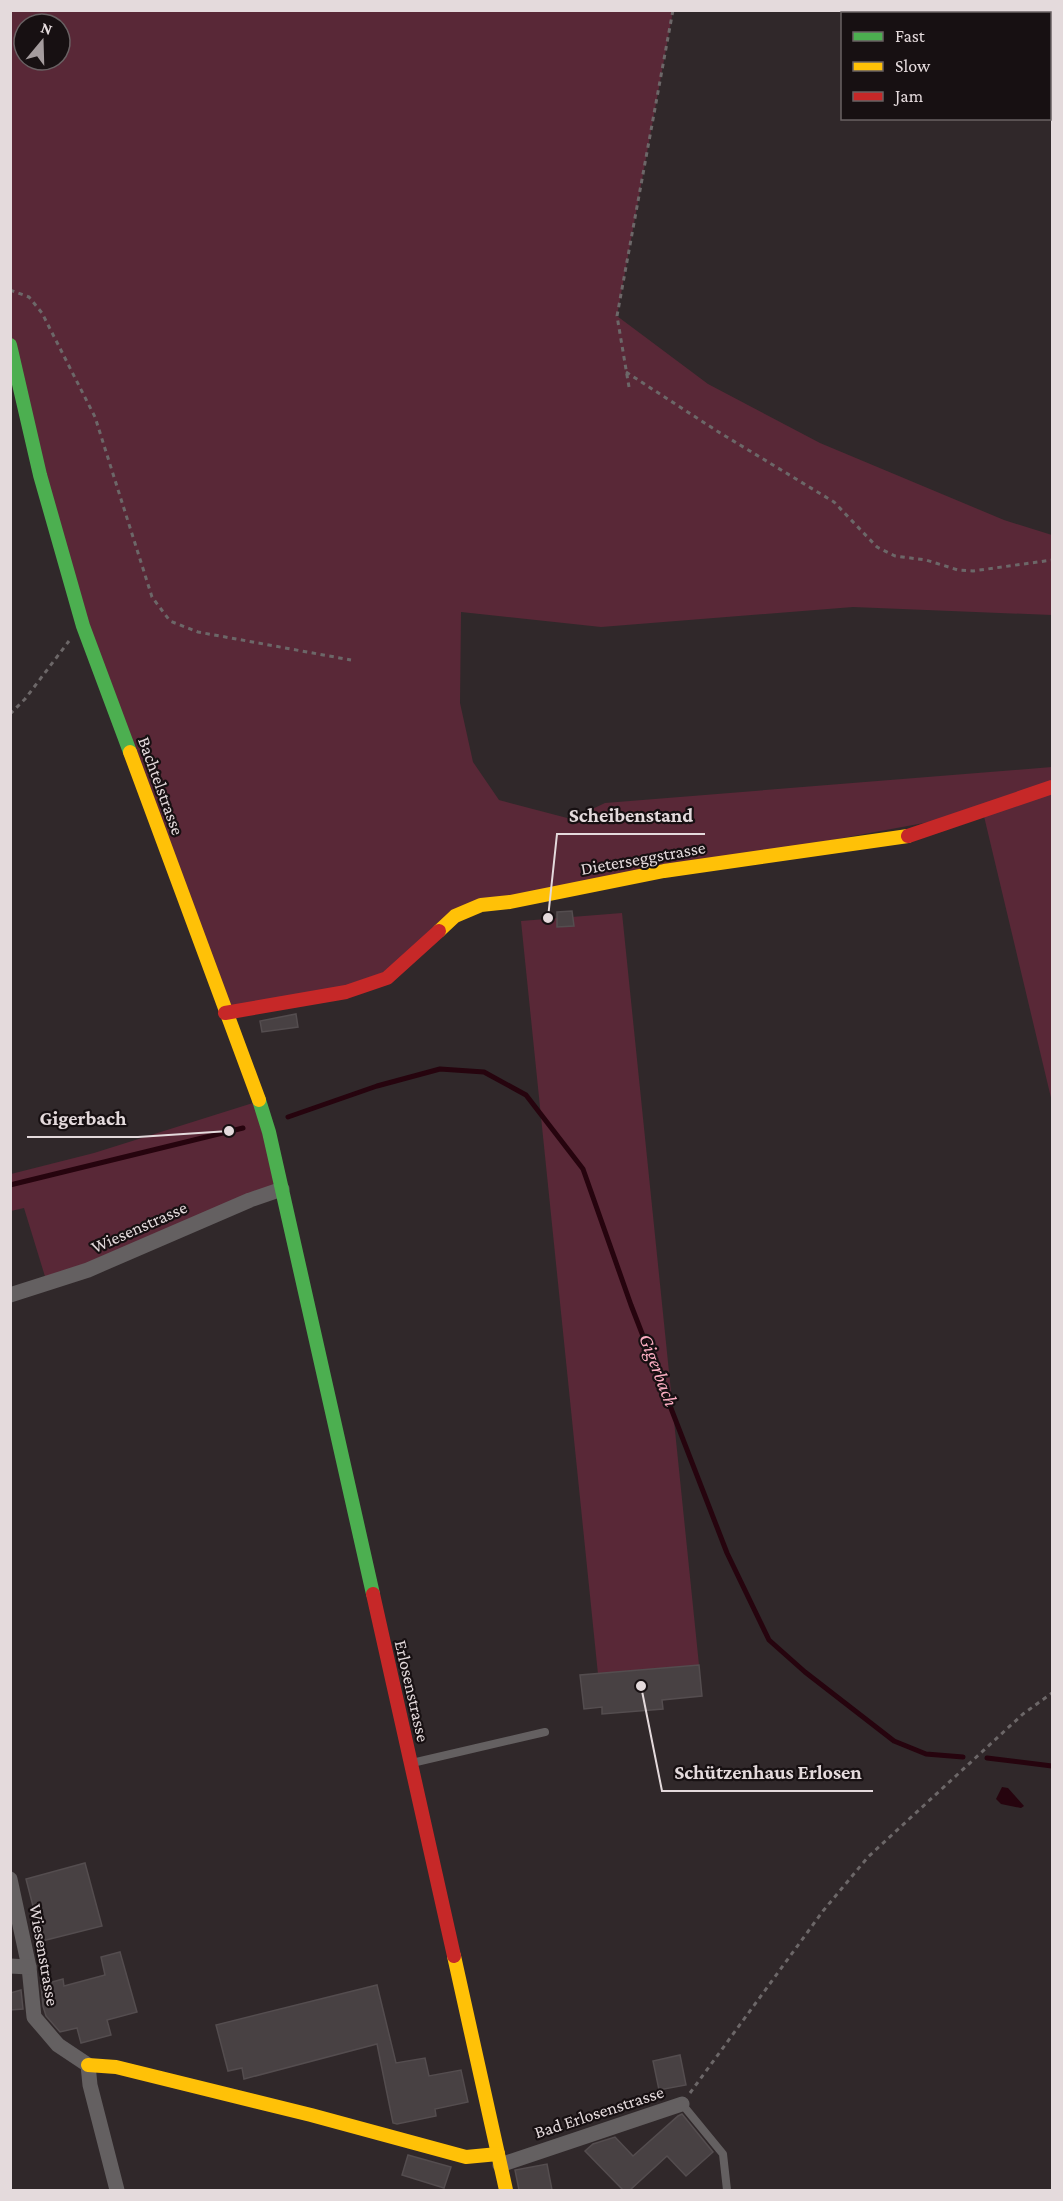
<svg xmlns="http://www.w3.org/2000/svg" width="1063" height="2201" viewBox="0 0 1063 2201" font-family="'Crimson Pro',serif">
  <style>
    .green { fill: #592837; fill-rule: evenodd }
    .water { fill: #26040e }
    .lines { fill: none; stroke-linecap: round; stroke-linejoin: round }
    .stream { stroke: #26040e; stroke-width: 5 }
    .building { fill: #484143; stroke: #544d4f; stroke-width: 1.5 }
    .path { stroke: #6c6768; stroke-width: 3; stroke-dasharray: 4.5 4.5; stroke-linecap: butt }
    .lane { stroke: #646061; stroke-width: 8 }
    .street { stroke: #646061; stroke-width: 15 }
    .fast { stroke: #4caf50; stroke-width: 14 }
    .slow { stroke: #ffc107; stroke-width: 14 }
    .jam { stroke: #c62828; stroke-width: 14 }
    .labels { text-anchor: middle; stroke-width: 4.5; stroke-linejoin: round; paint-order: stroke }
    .street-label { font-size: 18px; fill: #e4dadc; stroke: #171012 }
    .water-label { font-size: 20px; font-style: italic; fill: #fcaec2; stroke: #171012 }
    .leader { fill: none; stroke: #e4dadc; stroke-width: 2 }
    .callout-dot { fill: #e4dadc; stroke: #171012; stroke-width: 2 }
    .callout-label { font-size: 20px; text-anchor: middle; font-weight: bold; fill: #e4dadc; stroke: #171012; stroke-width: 4.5; stroke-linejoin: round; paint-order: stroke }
  </style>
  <rect width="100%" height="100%" fill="#30282a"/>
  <g class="green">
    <path d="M10 11H673L617 316 708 384 820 443 1004 520 1052 535V615L853 607 601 627 461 612 460 703 473 762 499 800 571 819 605 803 1052 767V1102L983 812 481 905 387 978 225 1013 83 626 11 345ZM24 24H60V60H24Z"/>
    <polygon points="622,913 699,1665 598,1674 521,921"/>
    <polygon points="259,1101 282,1189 47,1283 24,1208 11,1211 11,1174 94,1153"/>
  </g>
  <polygon class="water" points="1002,1787 1008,1788 1024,1806 1021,1808 1001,1804 996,1799"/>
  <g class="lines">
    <g class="stream">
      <polyline points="288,1117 377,1086 440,1069 484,1072 526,1095 583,1169 631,1305 727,1553 769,1640 805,1672 894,1741 926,1754 963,1757"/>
      <polyline points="10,1185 243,1128"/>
      <polyline points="987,1758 1052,1766"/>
    </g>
  </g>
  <g class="building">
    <polygon points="572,911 574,926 557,927 557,912"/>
    <polygon points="296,1014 298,1027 262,1032 260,1021"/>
    <polygon points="699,1665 702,1696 662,1700 663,1709 602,1714 602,1707 584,1709 580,1675"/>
    <polygon points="85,1863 102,1926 42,1941 26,1879"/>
    <polygon points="120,1952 137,2012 107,2020 111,2035 81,2043 77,2028 60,2032 46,2016 43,2006 41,1985 63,1979 64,1986 105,1975 101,1957"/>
    <polygon points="377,1985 396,2063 425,2058 429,2076 461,2070 468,2102 435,2109 436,2116 397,2124 393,2123 377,2044 244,2079 242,2068 228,2071 216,2025"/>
    <polygon points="21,1990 23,2009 10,2010 10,1993"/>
    <polygon points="680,2055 686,2085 659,2090 653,2061"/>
    <polygon points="682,2114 713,2152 686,2176 667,2156 630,2190 623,2190 585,2151 593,2144 615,2137 633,2156 678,2116"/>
    <polygon points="408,2155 451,2167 444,2188 402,2175"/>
    <polygon points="547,2164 552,2190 519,2190 515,2170"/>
  </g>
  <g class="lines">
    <g class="path">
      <polyline points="10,290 29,297 42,313 95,417 152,597 170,621 198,632 351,660"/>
      <polyline points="626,372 717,431 834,502 877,547 895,556 926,560 958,570 973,571 1052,560"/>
      <polyline points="629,387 617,316 673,10"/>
      <polyline points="10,714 25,699 69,641"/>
      <polyline points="690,2093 823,1911 868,1857 1023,1714 1052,1693"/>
    </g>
    <g class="lane">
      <polyline points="412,1763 545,1732"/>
      <polyline points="682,2104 723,2154 727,2190"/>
    </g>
    <g class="street">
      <polyline points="10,1295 88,1270 250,1200 282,1189"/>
      <polyline points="10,1879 29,1967 34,2017 58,2045 88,2065 90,2085 117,2190"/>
      <polyline points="10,1966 29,1967"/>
      <polyline points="500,2165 682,2104"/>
    </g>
    <g class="fast">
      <polyline points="10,345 40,475 83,626 130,752"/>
      <polyline points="259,1100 269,1132 373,1594"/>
    </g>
    <g class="slow">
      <polyline points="130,752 259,1100"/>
      <polyline points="439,931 455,916 481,905 510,902 664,871 908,836"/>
      <polyline points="454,1956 506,2190"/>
      <polyline points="88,2065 116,2067 311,2115 466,2157 498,2154"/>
    </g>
    <g class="jam">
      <polyline points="908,836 1052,787"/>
      <polyline points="225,1013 346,992 387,978 439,931"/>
      <polyline points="373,1594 454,1956"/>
    </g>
  </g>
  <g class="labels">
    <g class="street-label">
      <text transform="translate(161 786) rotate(70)" y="6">Bachtelstrasse</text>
      <text transform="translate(643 858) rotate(-10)" y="6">Dieterseggstrasse</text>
      <text transform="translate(139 1227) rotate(-24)" y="6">Wiesenstrasse</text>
      <text transform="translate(412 1691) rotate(77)" y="6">Erlosenstrasse</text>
      <text transform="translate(44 1955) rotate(80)" y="6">Wiesenstrasse</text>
      <text transform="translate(599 2112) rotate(-18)" y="6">Bad Erlosenstrasse</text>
    </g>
    <g class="water-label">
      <text transform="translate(659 1370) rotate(69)" y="7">Gigerbach</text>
    </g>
  </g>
  <path class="leader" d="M548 918L557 834H705M229 1131L138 1137H27M641 1686L662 1791H873"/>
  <g class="callout-dot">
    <circle cx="548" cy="918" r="6"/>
    <circle cx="229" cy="1131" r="6"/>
    <circle cx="641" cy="1686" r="6"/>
  </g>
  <g class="callout-label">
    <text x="631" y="822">Scheibenstand</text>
    <text x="83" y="1125">Gigerbach</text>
    <text x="768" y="1779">Schützenhaus Erlosen</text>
  </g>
  <rect width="1063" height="2201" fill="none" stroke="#e4dadc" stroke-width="24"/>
  <rect x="841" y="12" width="210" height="108" fill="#171012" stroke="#696163" stroke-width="1.5"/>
  <rect x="853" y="32" width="30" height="9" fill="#4caf50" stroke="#696163" stroke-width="1.5"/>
  <text x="895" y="42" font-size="18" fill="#e4dadc">Fast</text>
  <rect x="853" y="62" width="30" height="9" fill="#ffc107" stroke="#696163" stroke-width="1.5"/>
  <text x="895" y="72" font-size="18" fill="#e4dadc">Slow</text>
  <rect x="853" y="92" width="30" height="9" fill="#c62828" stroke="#696163" stroke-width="1.5"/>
  <text x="895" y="102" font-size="18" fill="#e4dadc">Jam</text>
  <g transform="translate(42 42) rotate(19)"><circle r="28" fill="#171012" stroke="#696163" stroke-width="1.5"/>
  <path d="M0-4.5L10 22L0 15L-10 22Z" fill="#a59c9e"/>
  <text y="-9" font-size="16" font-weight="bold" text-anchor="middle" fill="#e4dadc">N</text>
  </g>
</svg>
